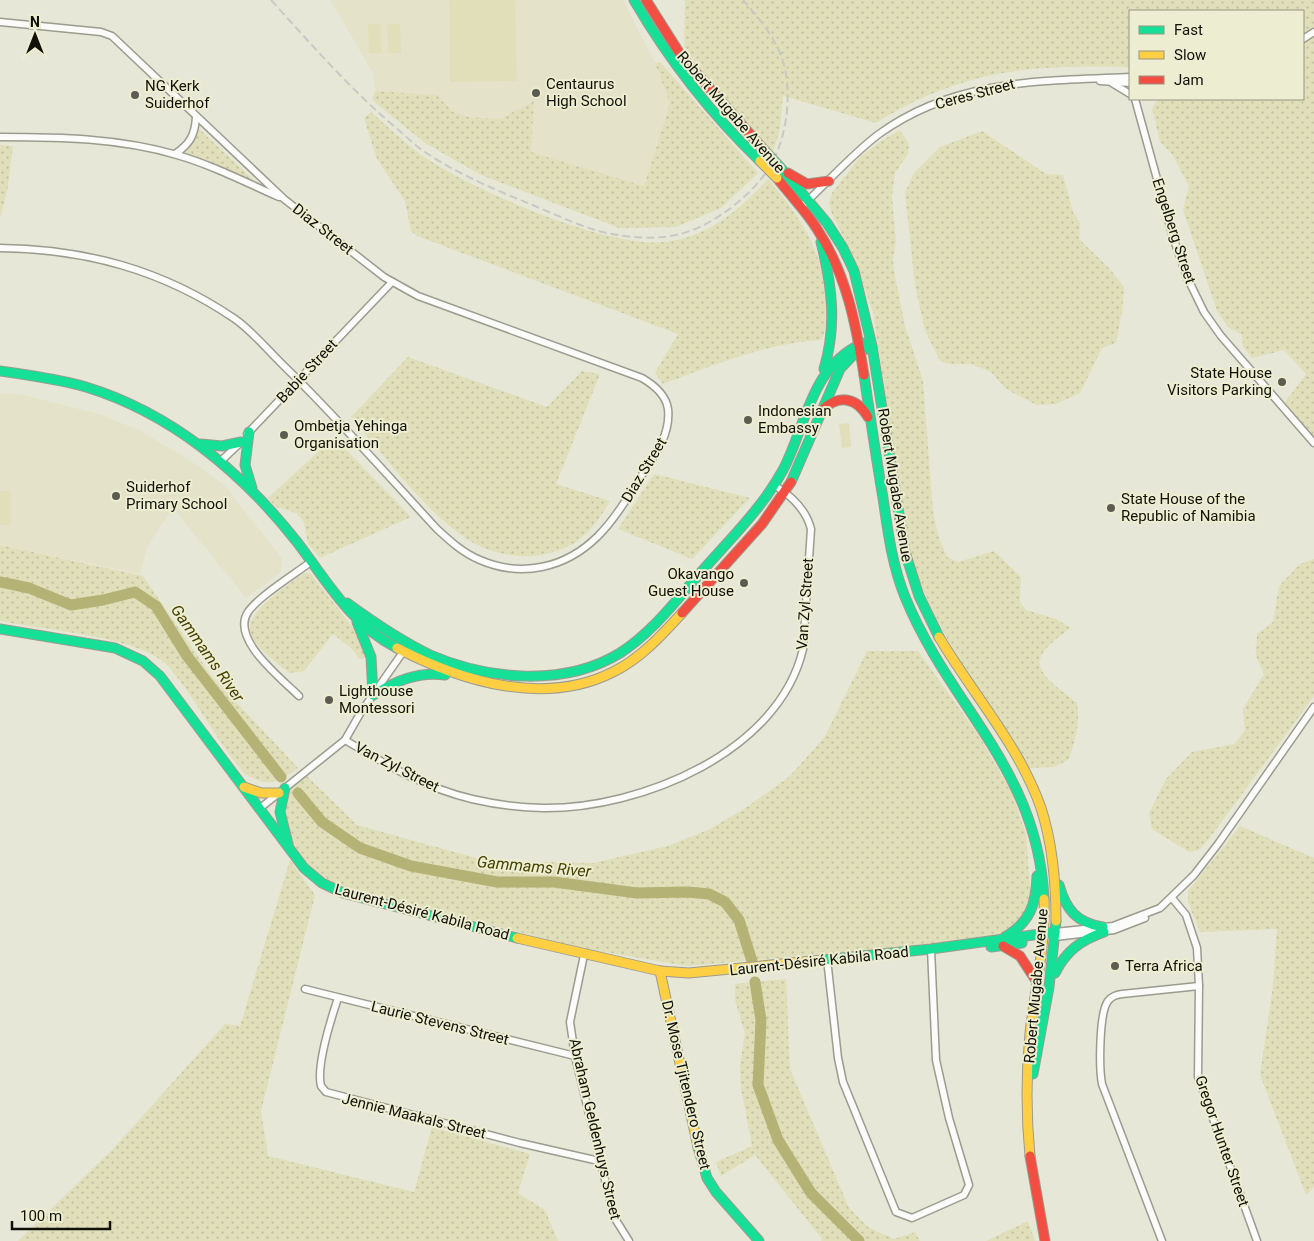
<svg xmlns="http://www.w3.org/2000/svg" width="1314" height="1241" viewBox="0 0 1314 1241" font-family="Roboto,sans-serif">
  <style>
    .built { fill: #e4e3c9 }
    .grass { fill: url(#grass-dots) }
    .garden { fill: #e0dfba }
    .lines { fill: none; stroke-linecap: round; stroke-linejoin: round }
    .river { stroke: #b5b276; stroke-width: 11 }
    .street-casing { stroke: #9b9b90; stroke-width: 9 }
    .fast-casing { stroke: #9b9b90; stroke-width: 11 }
    .slow-casing { stroke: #9b9b90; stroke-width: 11 }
    .jam-casing { stroke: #9b9b90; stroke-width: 11 }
    .street { stroke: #fbfbf9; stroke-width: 6 }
    .fast { stroke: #16e098; stroke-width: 9 }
    .slow { stroke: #ffcf43; stroke-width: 9 }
    .jam { stroke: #f24e42; stroke-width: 9 }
    .rail { stroke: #c9c9c4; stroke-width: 2; stroke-dasharray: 8 4; stroke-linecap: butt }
    .fast-bridge-casing { stroke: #9b9b90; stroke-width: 11; stroke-linecap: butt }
    .slow-bridge-casing { stroke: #9b9b90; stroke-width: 11; stroke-linecap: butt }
    .fast-bridge { stroke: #16e098; stroke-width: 9 }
    .slow-bridge { stroke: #ffcf43; stroke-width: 9 }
    .poi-dot { fill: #5c5c50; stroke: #ededd1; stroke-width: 2 }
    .labels { text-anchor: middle; stroke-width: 4; stroke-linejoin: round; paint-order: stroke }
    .poi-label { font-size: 15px; fill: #111108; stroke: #ededd1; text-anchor: start }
    .street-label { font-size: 15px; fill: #111108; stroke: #ededd1 }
    .water-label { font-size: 16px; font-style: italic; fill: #444000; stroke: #ededd1 }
  </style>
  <defs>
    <pattern id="grass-dots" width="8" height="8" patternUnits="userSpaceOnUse" patternTransform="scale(1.25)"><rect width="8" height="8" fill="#e0dfba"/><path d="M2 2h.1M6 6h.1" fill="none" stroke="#bfbe9e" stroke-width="1.8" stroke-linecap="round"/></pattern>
  </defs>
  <rect width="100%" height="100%" fill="#e7e7d7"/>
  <g class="built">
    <polygon points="330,0 623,0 655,63 670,103 644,186 531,152 533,101 500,119 468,117 453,112 437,95 375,91 373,73"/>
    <polygon points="0,393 20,394 99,414 141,431 200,467 224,485 282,558 281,572 246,598 173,508 148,545 140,574 0,545"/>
  </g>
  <g class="grass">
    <path d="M685 0H1314V439L1283 405 1306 374 1284 350 1252 358 1243 347 1242 335 1228 327 1217 311 1183 210 1189 186 1172 154 1160 142 1152 108 1158 99H1303V11H1130V67C1030 65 963 69 876 123L783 96 780 129 773 152 708 81 684 46Z"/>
    <polygon points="660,62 758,173 721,208 676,227 619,228 481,175 425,143 372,100 375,91 437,95 453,112 468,117 500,119 534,101 531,152 644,186 670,103 655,63"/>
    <path d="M371 112C387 126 403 141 420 154 468 188 605 248 663 242 708 238 739 210 768 179 810 228 833 269 824 335L821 340C766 343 714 365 663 384L655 373 678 334 417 236 411 231 405 201 377 159 364 118Z"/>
    <polygon points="197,127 256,182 183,153 192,145"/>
    <path d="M900 130 909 144 908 154 895 173 892 196 896 242 893 258 894 271 905 326 923 381 933 512 938 535 947 557 958 562 994 551 1021 577 1020 602 1026 610 1056 619 1071 628C1022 662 1036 671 1077 703 1080 724 1076 740 1068 760L1054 767 1028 768C985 693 926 625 907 539L873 312 852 254 832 214 829 204 832 193 860 157 881 141Z"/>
    <polygon points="982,131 1046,174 1063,175 1073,212 1080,223 1079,239 1109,268 1124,287 1122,312 1116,343 1102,348 1080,393 1056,404 1037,405 1006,389 991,372 971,364 949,364 940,361 925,331 915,285 905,193 914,173 940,147"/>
    <polygon points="0,145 13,146 7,192 0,218"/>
    <path d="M408 357 547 407 582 371 600 374 556 484 610 501C591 533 578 548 540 555 517 559 487 553 467 539 421 508 387 458 351 417Z"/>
    <polygon points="334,437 411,517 320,558 308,544 304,522 296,513 276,507 268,498"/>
    <polygon points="654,474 750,498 692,559 618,529"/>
    <path d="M0 545 143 576 210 674 298 768C276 783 270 788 245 774 217 742 198 702 170 668 143 636 43 630 0 621Z"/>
    <polygon points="1314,559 1314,696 1209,839 1199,850 1189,852 1152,829 1149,813 1166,779 1192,752 1234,744 1245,731 1243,709 1264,674 1256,656 1257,634 1273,622 1279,586 1300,564"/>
    <path d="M304 573H310L355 630 367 658 360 659 351 648 333 634 304 671 289 673C276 662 260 651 252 637 239 614 288 586 304 573Z"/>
    <path d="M867 651H918L979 736 1011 791 1026 834 1031 900 1020 919 998 937 931 949 825 954 687 966 586 949 341 887C321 878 284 846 282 823 281 812 284 799 285 788L305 774 357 825 487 861 593 863 668 846 710 829 747 807 789 777 824 738Z"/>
    <polygon points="1240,826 1314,858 1314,1187 1306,1195 1260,1075 1273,986 1277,929 1200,932 1188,902 1188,891"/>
    <polygon points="290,860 315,895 261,1111 268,1156 414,1192 432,1127 530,1154 518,1193 545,1210 558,1241 18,1241 112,1150 225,1024 240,1026"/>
    <polygon points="786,979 790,1069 849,1208 868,1227 894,1239 915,1232 920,1241 821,1241 822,1239 755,1155 721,1176 716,1162 752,1146 741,1088 740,1065 745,1033 735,1000 735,984"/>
    <polygon points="1028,1221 1035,1241 986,1241"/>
  </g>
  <g class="garden">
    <polygon points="449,0 515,0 517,81 450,82"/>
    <polygon points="368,24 381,24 382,53 369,53"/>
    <polygon points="387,24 400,24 401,53 388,53"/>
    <polygon points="849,423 851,447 842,448 839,424"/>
    <rect x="0" y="491" width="11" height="34"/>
  </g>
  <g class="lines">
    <g class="river">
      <polyline points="0,582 29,588 71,605 103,600 135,592 156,606 187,656 281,777"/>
      <polyline points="298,793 322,822 360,848 411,866 497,882 554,882 637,893 688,892 709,894 725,902 739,920 752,961"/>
      <polyline points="755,982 761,1020 758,1085 778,1140 811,1193 859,1241"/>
    </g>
    <g class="street-casing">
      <g id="street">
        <path d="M0 22 101 32 112 36 284 199 384 277 418 296 642 378C654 385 666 395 668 409 671 437 652 459 638 481 626 500 614 520 598 536 566 568 522 578 480 560 463 553 450 541 437 529 386 474 336 416 282 364 267 349 252 331 235 319 163 270 86 249 0 248"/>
        <polyline points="1303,39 1314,32"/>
        <polyline points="1100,81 1130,83"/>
        <polyline points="1112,83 1130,94"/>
        <polyline points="1135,99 1173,237 1187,277 1204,312 1221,336 1314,443"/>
        <path d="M0 137C60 137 119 138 177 155 212 165 245 182 279 197"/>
        <path d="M175 154C190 144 195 135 196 117"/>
        <path d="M801 207C827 183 851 155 879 134 955 79 1041 81 1130 77"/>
        <polyline points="247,434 392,282"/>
        <polyline points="222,460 241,442"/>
        <path d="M299 696C282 679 230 639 248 612 259 596 295 574 312 561"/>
        <path d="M345 740C385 764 425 788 472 799 494 804 520 808 543 808 641 809 779 752 803 649L811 529C806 509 792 496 774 485"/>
        <polyline points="259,809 345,740 361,712 403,652"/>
        <polyline points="1172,898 1186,915 1197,948 1199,986 1198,1077 1257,1241"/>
        <polyline points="1055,932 1113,926 1160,908 1194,875 1218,844 1314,707"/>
        <polyline points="1055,937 1114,930 1145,918"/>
        <polyline points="584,955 570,1022 575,1056 614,1217 629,1241"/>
        <polyline points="827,959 838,1058 843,1082 896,1212 912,1218 964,1195 969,1185 949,1118 936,1060 931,949"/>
        <polyline points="305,989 575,1056"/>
        <path d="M338 998C331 1019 316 1066 321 1086L326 1092 520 1143 599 1161"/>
        <path d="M1162 1241 1102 1084C1099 1068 1099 1013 1108 1001 1112 996 1116 995 1122 994L1199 986"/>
      </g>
    </g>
    <g class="fast-casing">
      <g id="fast">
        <path d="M634 0C669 60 710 113 760 161"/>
        <polyline points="780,167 827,223 843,248 854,271 872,346 905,552 919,596 939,637"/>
        <path d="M821 242C832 286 837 325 824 369"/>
        <path d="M0 371C29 375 58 379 86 387 171 413 242 472 297 542 327 581 351 625 397 648"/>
        <path d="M864 375C870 416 876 457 883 498 888 532 892 565 905 597 950 707 1038 769 1044 899"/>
        <polyline points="249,432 245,465 252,488"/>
        <polyline points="201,444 222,446 241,442"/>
        <polyline points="791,482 840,369 855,353 872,347"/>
        <path d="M347 603C373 622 401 641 430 655 488 680 565 687 620 653 653 632 677 599 703 570 731 538 762 508 783 470 807 424 810 367 863 343"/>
        <polyline points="357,622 371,657 373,695"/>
        <polyline points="0,629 115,648 143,661 160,676 304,868 322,883 343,893 517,938"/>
        <path d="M373 695C396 681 418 671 445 675"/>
        <polyline points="285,788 280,812 288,844"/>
        <path d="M1059 885C1066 910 1077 923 1103 927"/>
        <path d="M1005 937C1030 922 1036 905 1037 876"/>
        <polyline points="991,947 1022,943"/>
        <polyline points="822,960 931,949 1055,932"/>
        <path d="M1055 973C1066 951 1081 940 1104 932"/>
        <polyline points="1033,1074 1049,987 1056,921"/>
        <polyline points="698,1147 707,1178 716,1192 759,1241"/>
      </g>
    </g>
    <g class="slow-casing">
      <g id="slow">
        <path d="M939 637C972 693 1019 745 1041 808 1053 845 1056 883 1056 921"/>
        <path d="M397 648C461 681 544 707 613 672 640 659 662 635 682 613"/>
        <polyline points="244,787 261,793 279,793"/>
        <polyline points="517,938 660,971 689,973 822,960"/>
        <polyline points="660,971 698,1147"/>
        <path d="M1030 1156C1026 1115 1026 1074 1030 1033 1035 989 1046 943 1044 899"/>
      </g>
    </g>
    <g class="jam-casing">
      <g id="jam">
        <polyline points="646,0 682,57 765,151"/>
        <polyline points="788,173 807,184 829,181"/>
        <path d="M777 178C790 195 806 211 817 229 846 273 856 324 864 375"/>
        <path d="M823 409C840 394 857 398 868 417"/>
        <polyline points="682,613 762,524 791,482"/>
        <polyline points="1003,946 1020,956 1037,982"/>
        <polyline points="1030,1156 1045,1241"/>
      </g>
    </g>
    <use href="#street" class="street"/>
    <use href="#fast" class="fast"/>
    <use href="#slow" class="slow"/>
    <use href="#jam" class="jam"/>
    <path class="rail" d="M271 0C311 44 350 89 395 127 405 135 414 145 425 152 459 175 498 191 535 206 561 217 590 231 617 235 637 238 657 239 676 235 711 228 755 194 772 163 788 133 793 88 781 55 772 34 758 17 743 0"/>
    <g class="fast-bridge-casing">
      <polyline id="fast-bridge" points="765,151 780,167"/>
    </g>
    <g class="slow-bridge-casing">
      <polyline id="slow-bridge" points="760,161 777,178"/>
    </g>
    <use href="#fast-bridge" class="fast-bridge"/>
    <use href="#slow-bridge" class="slow-bridge"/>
  </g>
  <g class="poi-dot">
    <circle cx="536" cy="93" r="5"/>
    <circle cx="135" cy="95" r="5"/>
    <circle cx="1282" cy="382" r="5"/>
    <circle cx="748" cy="420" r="5"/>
    <circle cx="284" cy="435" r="5"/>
    <circle cx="116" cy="496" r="5"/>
    <circle cx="1111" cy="508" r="5"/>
    <circle cx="744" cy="583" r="5"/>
    <circle cx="329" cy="700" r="5"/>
    <circle cx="1115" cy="966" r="5"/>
  </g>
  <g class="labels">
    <g class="poi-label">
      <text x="546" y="89">Centaurus<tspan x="546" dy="17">High School</tspan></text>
      <text x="145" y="91">NG Kerk<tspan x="145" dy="17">Suiderhof</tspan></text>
      <text x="1272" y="378" text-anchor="end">State House<tspan x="1272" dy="17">Visitors Parking</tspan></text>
      <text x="758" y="416">Indonesian<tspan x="758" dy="17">Embassy</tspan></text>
      <text x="294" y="431">Ombetja Yehinga<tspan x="294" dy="17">Organisation</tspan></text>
      <text x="126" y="492">Suiderhof<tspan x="126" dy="17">Primary School</tspan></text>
      <text x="1121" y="504">State House of the<tspan x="1121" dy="17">Republic of Namibia</tspan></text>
      <text x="734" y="579" text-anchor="end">Okavango<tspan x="734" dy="17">Guest House</tspan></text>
      <text x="339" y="696">Lighthouse<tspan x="339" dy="17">Montessori</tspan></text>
      <text x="1125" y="971">Terra Africa</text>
    </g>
    <g class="street-label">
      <text transform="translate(975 94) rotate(-15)" y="5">Ceres Street</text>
      <text transform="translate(731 112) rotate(49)" y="5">Robert Mugabe Avenue</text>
      <text transform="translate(323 229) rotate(38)" y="5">Diaz Street</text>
      <text transform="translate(1174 231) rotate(72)" y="5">Engelberg Street</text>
      <text transform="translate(307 371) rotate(-47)" y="5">Babie Street</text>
      <text transform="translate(644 470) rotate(-59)" y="5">Diaz Street</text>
      <text transform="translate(895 485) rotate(81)" y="5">Robert Mugabe Avenue</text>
      <text transform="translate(805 604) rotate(-86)" y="5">Van Zyl Street</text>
      <text transform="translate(397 767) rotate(27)" y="5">Van Zyl Street</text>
      <text transform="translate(422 912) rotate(15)" y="5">Laurent-Désiré Kabila Road</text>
      <text transform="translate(819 961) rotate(-6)" y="5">Laurent-Désiré Kabila Road</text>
      <text transform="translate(1036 986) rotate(-85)" y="5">Robert Mugabe Avenue</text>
      <text transform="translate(440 1023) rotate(14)" y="5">Laurie Stevens Street</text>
      <text transform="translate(686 1085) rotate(77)" y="5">Dr. Mose Tjitendero Street</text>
      <text transform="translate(414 1116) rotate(14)" y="5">Jennie Maakals Street</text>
      <text transform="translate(595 1129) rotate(77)" y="5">Abraham Geldenhuys Street</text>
      <text transform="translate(1222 1141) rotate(71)" y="5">Gregor Hunter Street</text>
    </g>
    <g class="water-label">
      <text transform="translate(208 653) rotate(55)" y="6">Gammams River</text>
      <text transform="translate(534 866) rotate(5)" y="6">Gammams River</text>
    </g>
  </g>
  <rect x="1129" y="10" width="175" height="90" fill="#ededd1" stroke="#959581"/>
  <rect x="1139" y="26" width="25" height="8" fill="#16e098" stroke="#959581"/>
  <text x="1174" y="35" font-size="15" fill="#111108">Fast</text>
  <rect x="1139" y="51" width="25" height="8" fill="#ffcf43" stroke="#959581"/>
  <text x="1174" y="60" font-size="15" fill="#111108">Slow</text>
  <rect x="1139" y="76" width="25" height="8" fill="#f24e42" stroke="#959581"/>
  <text x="1174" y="85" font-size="15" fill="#111108">Jam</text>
  <g transform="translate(35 35)" stroke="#ededd1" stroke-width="4" paint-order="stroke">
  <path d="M0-4L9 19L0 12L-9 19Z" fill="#111108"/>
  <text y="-8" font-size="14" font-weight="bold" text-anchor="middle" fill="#111108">N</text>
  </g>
  <path d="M12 1221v8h98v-8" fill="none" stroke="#111108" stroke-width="2.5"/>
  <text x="20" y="1221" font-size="15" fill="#111108" stroke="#ededd1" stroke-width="4" paint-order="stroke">100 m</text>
</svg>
